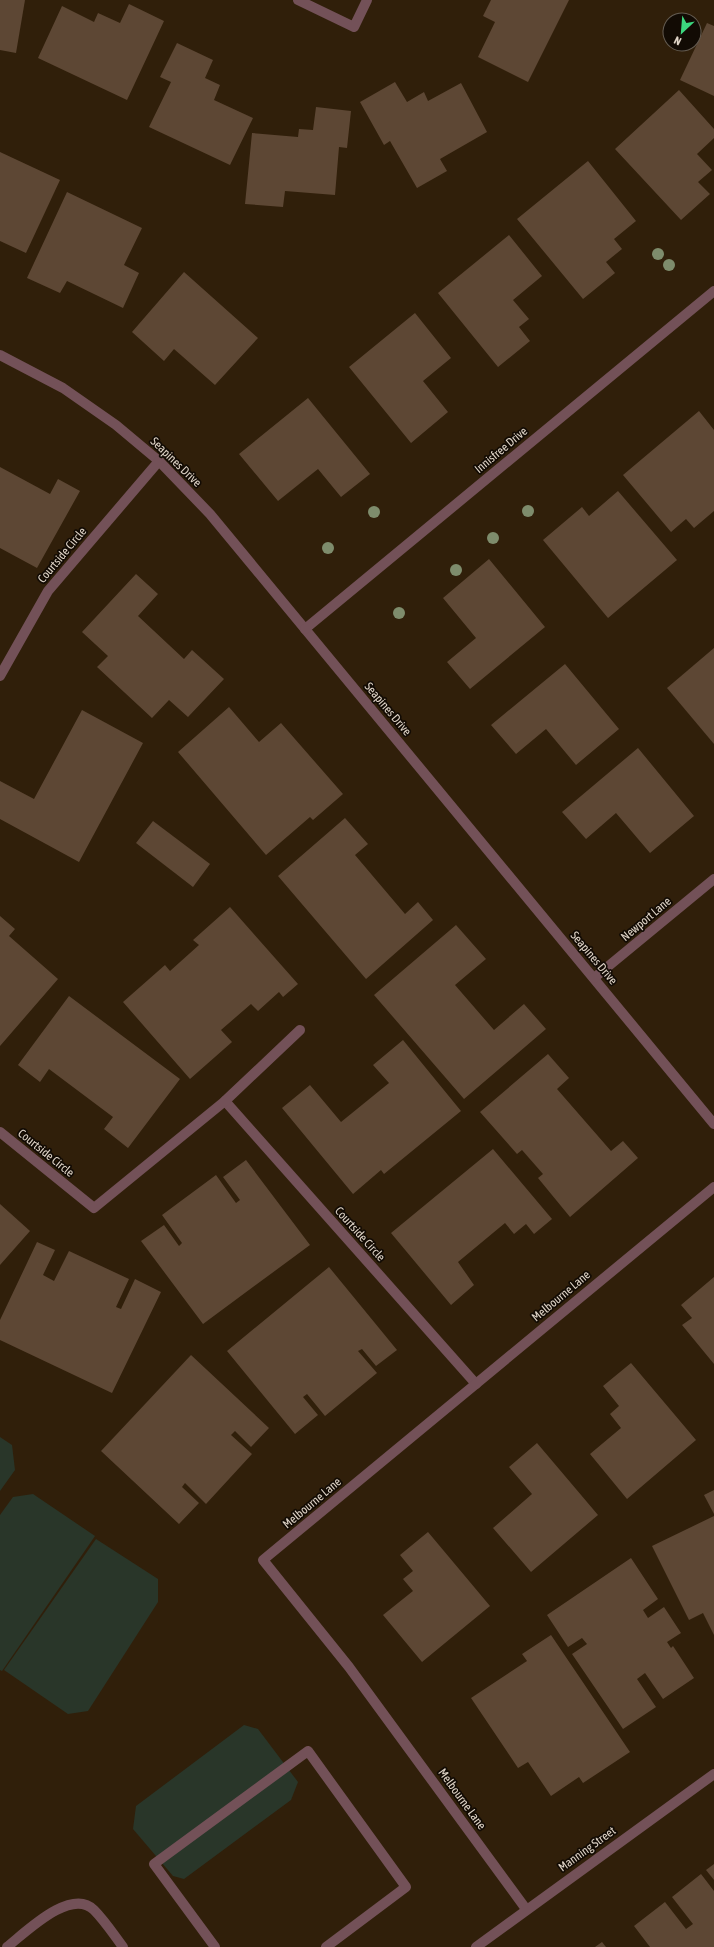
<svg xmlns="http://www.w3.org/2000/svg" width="714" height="1947" viewBox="0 0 714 1947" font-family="'Asap Condensed',sans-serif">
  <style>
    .green { fill: #293629 }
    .building { fill: #5d4734 }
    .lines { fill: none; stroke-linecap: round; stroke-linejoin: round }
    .lane { stroke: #735158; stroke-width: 10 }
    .street { stroke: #735158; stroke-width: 10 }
    .tree { fill: #7e8c6c }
    .labels { text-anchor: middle; stroke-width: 3.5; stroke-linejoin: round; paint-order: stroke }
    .street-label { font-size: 12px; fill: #e0d5c8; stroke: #120b04 }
  </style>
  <rect width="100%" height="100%" fill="#301f0a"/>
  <g class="green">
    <polygon points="0,1437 12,1445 15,1470 0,1491"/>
    <polygon points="33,1494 95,1536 2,1671 0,1670 0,1515 13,1497"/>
    <polygon points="96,1539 158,1579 158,1602 88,1711 68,1714 4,1670"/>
    <polygon points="244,1725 258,1729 298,1782 291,1800 184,1879 173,1876 133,1829 136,1806"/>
  </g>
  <g class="building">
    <polygon points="0,0 25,0 16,53 0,50"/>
    <polygon points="491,0 569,0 528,82 478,57 495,22 483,16"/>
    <polygon points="129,4 164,21 127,100 38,58 62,6 94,22 98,13 120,23"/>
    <polygon points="707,23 714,26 714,96 680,80"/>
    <polygon points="177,43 213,60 205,78 220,85 214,100 253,118 230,165 149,127 171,82 160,77"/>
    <polygon points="395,82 407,102 424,92 428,101 461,83 487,132 440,159 447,171 417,188 390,141 384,145 360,102"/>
    <polygon points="679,90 714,129 714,138 697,154 712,170 698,182 710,194 681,220 615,149"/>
    <polygon points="316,107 351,111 347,148 339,147 335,195 285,191 283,207 245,204 252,133 298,137 299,129 313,130"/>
    <polygon points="0,152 60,180 26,253 0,241"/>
    <polygon points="588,161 636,221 614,239 622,249 606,262 615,273 583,299 517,219"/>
    <polygon points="67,192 142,228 124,265 139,273 123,308 67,281 60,293 27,278"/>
    <polygon points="509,235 542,276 513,300 529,319 519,327 530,341 498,367 438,293"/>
    <polygon points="184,272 258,338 215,385 174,349 164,361 132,332"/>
    <polygon points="415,313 451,358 423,381 448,412 411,443 349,367"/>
    <polygon points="308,398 370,474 341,497 318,469 278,501 239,454"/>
    <polygon points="699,411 714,430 714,511 694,528 686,519 671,532 623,475"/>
    <polygon points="0,467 50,494 58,479 80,491 37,568 0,548"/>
    <polygon points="618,491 677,560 608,618 543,540 582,507 589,516"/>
    <polygon points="489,559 545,627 470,689 447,662 476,638 443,598"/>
    <polygon points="136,574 158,594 138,616 184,659 192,650 224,679 188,717 169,700 152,718 97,667 108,656 82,632"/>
    <polygon points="714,648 714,744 667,688"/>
    <polygon points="565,664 619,729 576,765 546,729 516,754 491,725"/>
    <polygon points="229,707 259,742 281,723 343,794 313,820 310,817 266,855 178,752"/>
    <polygon points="82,710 143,743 79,862 0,819 0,781 34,799"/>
    <polygon points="638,748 694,816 650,853 616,813 586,839 562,812"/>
    <polygon points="345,818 368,844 355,855 405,914 418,902 433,920 366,979 278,876"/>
    <polygon points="153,821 210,864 193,887 136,843"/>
    <polygon points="230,907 298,984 283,997 279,992 258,1011 251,1004 221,1030 232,1042 190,1079 123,1002 165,965 170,971 199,945 193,940"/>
    <polygon points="0,916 15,929 9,936 58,979 0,1046"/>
    <polygon points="456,925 486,959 455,985 494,1030 524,1004 546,1029 464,1099 374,995"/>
    <polygon points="69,996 180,1079 128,1148 104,1129 113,1117 49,1069 40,1082 18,1065"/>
    <polygon points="403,1040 461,1111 384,1174 381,1170 353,1194 282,1108 310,1085 341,1122 389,1083 373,1065"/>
    <polygon points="548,1054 569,1078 557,1089 611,1151 623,1141 638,1158 570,1217 538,1178 543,1174 522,1150 517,1154 480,1112"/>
    <polygon points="493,1149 552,1219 534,1234 526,1224 514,1234 505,1223 458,1262 474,1285 451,1305 391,1233"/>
    <polygon points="246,1160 310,1245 203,1324 141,1241 164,1225 179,1246 182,1243 162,1215 216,1175 236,1203 240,1200 223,1177"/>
    <polygon points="0,1204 30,1231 0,1265"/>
    <polygon points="37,1242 55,1250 43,1275 54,1281 69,1251 129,1279 116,1307 121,1309 135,1279 161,1292 112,1393 0,1340 0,1320"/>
    <polygon points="329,1267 397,1350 376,1366 362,1349 358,1351 377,1373 325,1416 307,1394 303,1397 318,1415 295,1434 227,1351"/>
    <polygon points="714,1277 714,1364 682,1325 692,1318 681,1305"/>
    <polygon points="191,1355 269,1428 251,1447 235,1431 231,1435 252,1454 206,1504 185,1483 182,1487 199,1503 179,1524 101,1451"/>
    <polygon points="631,1363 696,1440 627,1499 590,1454 621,1428 610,1414 619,1406 603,1386"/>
    <polygon points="537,1443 598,1515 531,1572 493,1528 532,1494 509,1467"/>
    <polygon points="714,1490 714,1514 704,1495"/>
    <polygon points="714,1516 714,1635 703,1613 689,1620 652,1546"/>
    <polygon points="428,1532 490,1606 422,1662 383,1615 413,1591 403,1579 413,1571 400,1555"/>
    <polygon points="631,1558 658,1599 643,1610 648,1618 664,1607 681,1633 667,1642 671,1648 673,1646 694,1678 663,1699 645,1673 637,1679 656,1707 623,1729 572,1654 587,1644 582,1638 568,1647 547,1615"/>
    <polygon points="551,1635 630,1752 583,1783 579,1777 551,1796 528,1762 518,1768 471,1698 527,1661 522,1654"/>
    <polygon points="714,1864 714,1880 706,1870"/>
    <polygon points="701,1874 714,1891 714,1947 650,1947 634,1926 665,1902 686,1929 693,1924 672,1897"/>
    <polygon points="602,1942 606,1947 595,1947"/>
  </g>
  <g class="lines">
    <g class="lane">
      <path d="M7 1947C26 1932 71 1887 94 1910 105 1921 114 1935 123 1947"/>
      <polyline points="215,1947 154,1864 308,1751 406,1887 326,1947"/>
    </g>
    <g class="street">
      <polyline points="298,0 354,27 367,0"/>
      <polyline points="0,355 63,388 116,425 159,461 210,514 714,1124"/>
      <polyline points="305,629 714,291"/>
      <polyline points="0,676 48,591 159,461"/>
      <polyline points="594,978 714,879"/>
      <polyline points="225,1101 476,1384"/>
      <polyline points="0,1132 94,1208 225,1101 300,1030"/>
      <polyline points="526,1909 349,1667 263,1560 714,1187"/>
      <polyline points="476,1947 714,1774"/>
    </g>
  </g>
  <g class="tree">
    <circle cx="658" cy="254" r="6"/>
    <circle cx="669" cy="265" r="6"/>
    <circle cx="528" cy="511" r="6"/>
    <circle cx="374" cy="512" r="6"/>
    <circle cx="493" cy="538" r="6"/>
    <circle cx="328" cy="548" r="6"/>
    <circle cx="456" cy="570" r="6"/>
    <circle cx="399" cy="613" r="6"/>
  </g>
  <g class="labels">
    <g class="street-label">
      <text transform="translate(501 450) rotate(-40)" y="4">Innisfree Drive</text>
      <text transform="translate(176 462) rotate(44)" y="4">Seapines Drive</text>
      <text transform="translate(62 555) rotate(-50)" y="4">Courtside Circle</text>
      <text transform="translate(388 709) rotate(50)" y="4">Seapines Drive</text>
      <text transform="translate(646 919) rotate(-40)" y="4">Newport Lane</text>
      <text transform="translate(594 958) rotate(50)" y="4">Seapines Drive</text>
      <text transform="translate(46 1153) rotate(39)" y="4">Courtside Circle</text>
      <text transform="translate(360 1234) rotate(48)" y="4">Courtside Circle</text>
      <text transform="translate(561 1296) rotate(-40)" y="4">Melbourne Lane</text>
      <text transform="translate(312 1503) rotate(-40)" y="4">Melbourne Lane</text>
      <text transform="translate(462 1799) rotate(54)" y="4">Melbourne Lane</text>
      <text transform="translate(587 1849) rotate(-36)" y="4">Manning Street</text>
    </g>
  </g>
  <g transform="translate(682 32) rotate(206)"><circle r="19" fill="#120b04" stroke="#645c52"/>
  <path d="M0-3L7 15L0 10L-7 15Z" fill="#3cd77e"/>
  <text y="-6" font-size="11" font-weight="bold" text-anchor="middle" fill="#e0d5c8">N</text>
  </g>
</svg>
